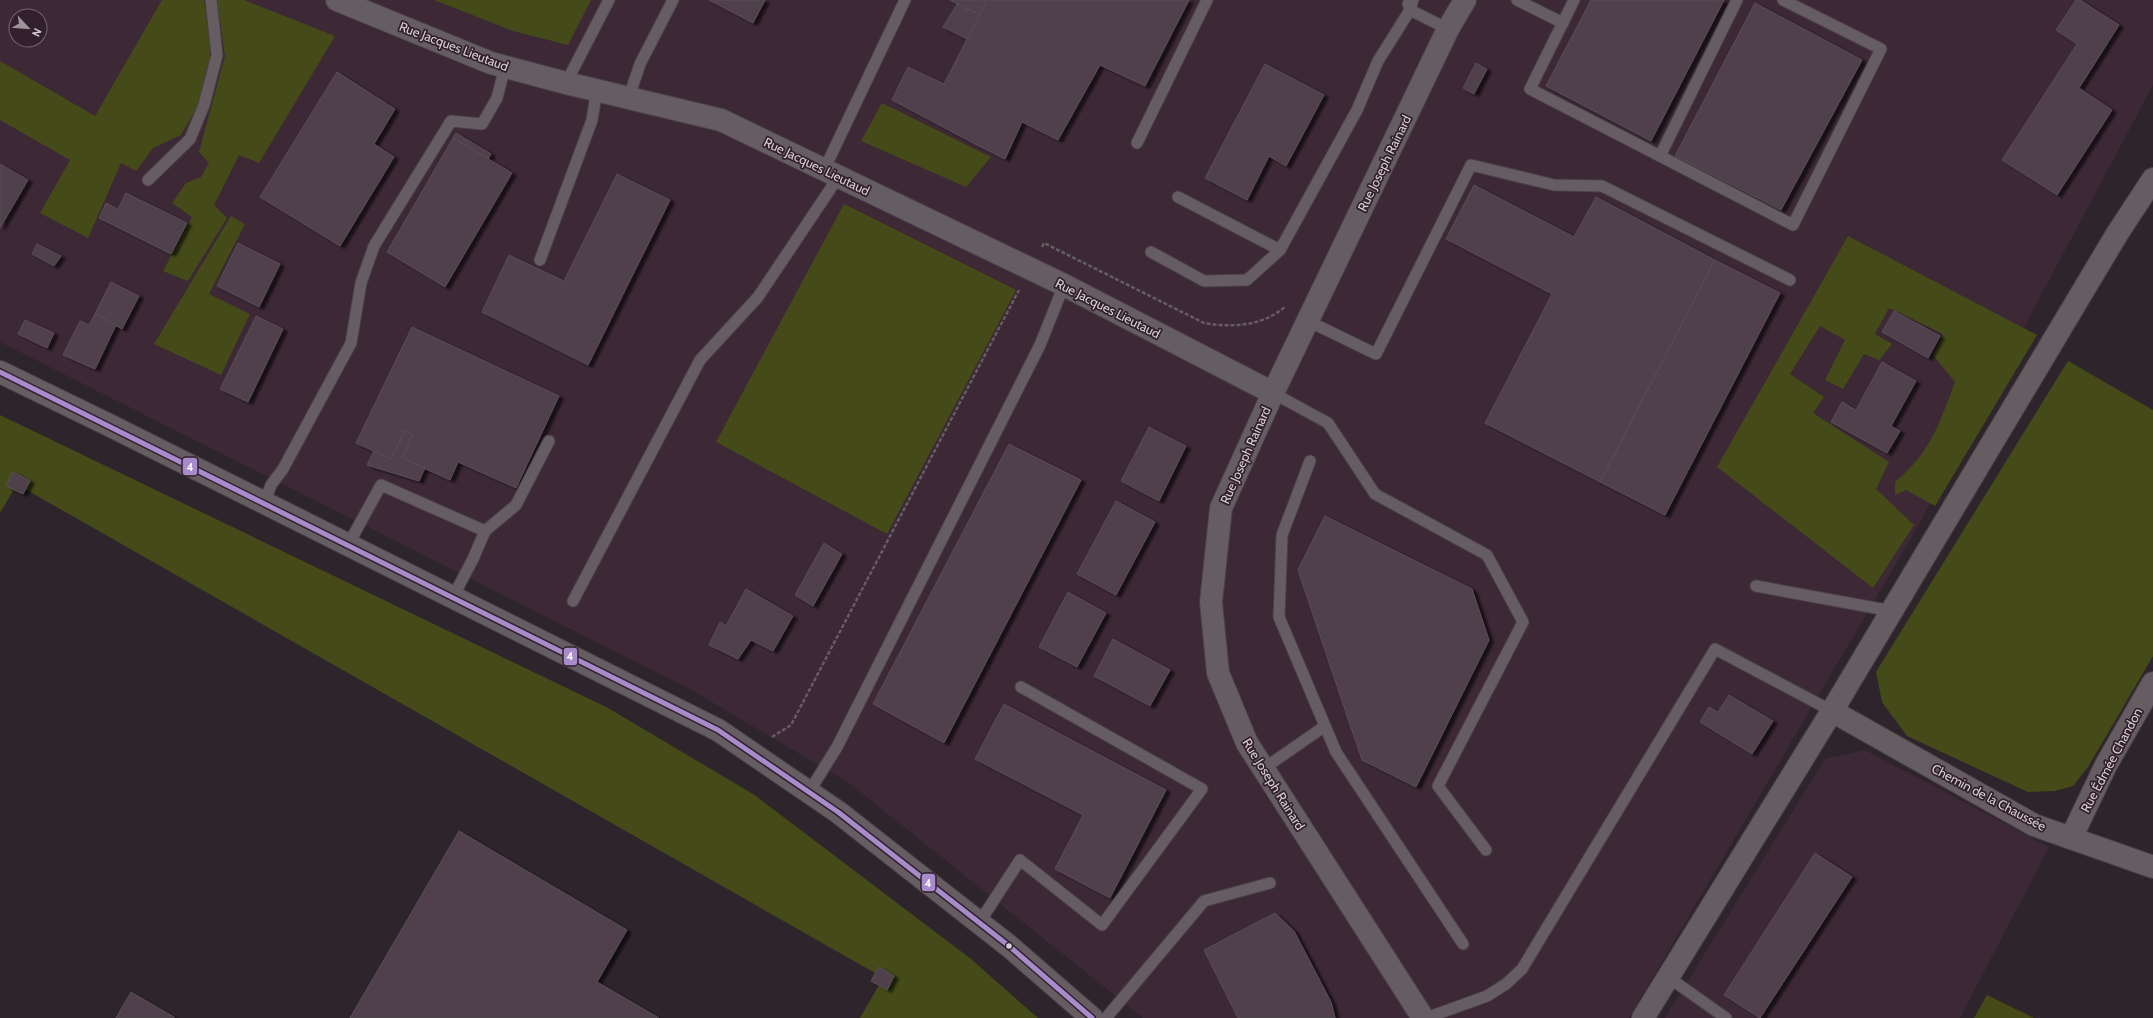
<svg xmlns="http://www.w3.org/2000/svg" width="2153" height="1018" viewBox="0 0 2153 1018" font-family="Cabin,sans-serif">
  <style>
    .built { fill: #3d2836; fill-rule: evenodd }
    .green { fill: #444b18 }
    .building { fill: #4f3f4b; stroke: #574f55; filter: url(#shadow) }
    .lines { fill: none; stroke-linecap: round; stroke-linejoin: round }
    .service-casing { stroke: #494146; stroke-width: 13 }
    .minor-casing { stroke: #494146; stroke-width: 24 }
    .path { stroke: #645d62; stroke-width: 2.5; stroke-dasharray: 4 2; stroke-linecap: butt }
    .service { stroke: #655d62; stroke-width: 11 }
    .minor { stroke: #655d62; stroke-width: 22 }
    .bus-1-casing { stroke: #32212d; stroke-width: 8 }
    .bus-1 { stroke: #a78bcb; stroke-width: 5 }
    .bus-dot { fill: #d9ced5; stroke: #32212d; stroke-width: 1.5 }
    .labels { text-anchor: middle; stroke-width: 3.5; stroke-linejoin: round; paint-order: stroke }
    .street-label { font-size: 13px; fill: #d9ced5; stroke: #32212d }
    .line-badge { stroke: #32212d; stroke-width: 1.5 }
    .badge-label { font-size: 11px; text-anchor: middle; font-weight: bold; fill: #fff }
  </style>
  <defs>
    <filter id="shadow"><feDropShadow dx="4.5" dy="2.5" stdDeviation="1" flood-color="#0009"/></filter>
  </defs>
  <rect width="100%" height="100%" fill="#2e252c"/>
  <g class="built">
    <path d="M0 0H2153V85L1917 528 1629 1018H1143L849 783 688 688 0 342ZM16 16H40V40H16Z"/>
    <polygon points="1865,750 2049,847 1960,1018 1665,1018 1825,759"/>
  </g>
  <g class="green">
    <polygon points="162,0 204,0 210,45 209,73 197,107 181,135 153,148 136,171 121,163 88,238 40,213 70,160 0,120 0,61 95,116"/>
    <polygon points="217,0 244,0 335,36 259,163 239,155 214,205 227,218 188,281 163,271 192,217 172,203 186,183 201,177 209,163 199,152 225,56"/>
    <polygon points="434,0 591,0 568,45 513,31"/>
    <polygon points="882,103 991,157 966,187 861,141"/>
    <polygon points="844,204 1016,290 887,534 716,442"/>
    <polygon points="231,216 245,224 209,294 250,314 221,375 154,344"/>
    <path d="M1848 236 2037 335 1935 506 1906 490 1895 495V482C1931 452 1939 424 1955 382L1933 355 1943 334 1889 308 1875 334 1892 344 1879 360 1864 354 1843 389 1825 380 1845 340 1820 326 1790 374 1824 397 1813 413 1889 462 1876 489 1914 525 1873 588 1717 467Z"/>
    <polygon points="2068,361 2153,410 2153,656 2088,767 2073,786 2055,791 2028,792 1907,736 1882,702 1876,672"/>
    <polygon points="0,415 608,708 753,794 971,959 1038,1018 860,1018 879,985 887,989 894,976 875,973 25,489 30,481 14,472 14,489 0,513"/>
    <polygon points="1987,995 2034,1018 1974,1018"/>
  </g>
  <g class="building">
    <polygon points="709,0 765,0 753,23"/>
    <polygon points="950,0 987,0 980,15"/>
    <polygon points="987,0 1189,0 1145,86 1100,65 1058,140 1022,122 1005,159 975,144 892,100 908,67 944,84"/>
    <polygon points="1591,0 1724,0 1651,141 1546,86"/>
    <polygon points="2076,0 2080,0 2119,25 2079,88 2112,110 2057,195 2002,160 2077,44 2056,30"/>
    <polygon points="1755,3 1862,60 1781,210 1675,156"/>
    <polygon points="957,4 980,15 967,39 943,27"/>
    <polygon points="1476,63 1487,69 1474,94 1463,88"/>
    <polygon points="1265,64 1324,95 1286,166 1269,156 1247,200 1205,178"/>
    <polygon points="337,72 395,109 374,144 394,157 340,246 260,197"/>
    <polygon points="456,133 491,154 488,159 453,138"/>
    <polygon points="453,138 512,173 445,287 387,252"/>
    <polygon points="0,164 28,180 0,228"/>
    <polygon points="617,174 670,200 588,365 482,312 509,255 564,281"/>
    <polygon points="1474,185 1574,237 1596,197 1715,260 1600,482 1485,423 1552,294 1446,239"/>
    <polygon points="126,193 187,223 171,254 99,218 106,203 118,209"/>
    <polygon points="238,243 280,264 259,307 217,286"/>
    <polygon points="37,244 61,256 54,266 32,254"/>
    <polygon points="1715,260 1780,293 1665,515 1600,482"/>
    <polygon points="111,282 139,296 122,329 95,314"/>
    <polygon points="1894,311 1940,336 1928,358 1882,332"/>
    <polygon points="95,314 116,325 95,369 63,355 80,321 89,325"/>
    <polygon points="256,316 283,329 248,402 220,389"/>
    <polygon points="25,320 54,333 47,348 18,334"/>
    <polygon points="412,327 559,396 516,488 458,462 450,480 402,458 413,435 405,431 391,459 356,443"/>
    <polygon points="1882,362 1916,381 1891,426 1900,431 1887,453 1831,422 1842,402 1856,410"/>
    <polygon points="1149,427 1186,446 1159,501 1121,481"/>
    <polygon points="405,431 413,435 402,458 425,468 419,481 367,465 374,451 391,459"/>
    <polygon points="1009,444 1081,480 944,743 873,704"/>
    <polygon points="13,472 30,481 23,494 6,486"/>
    <polygon points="1116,501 1155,522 1116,595 1077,574"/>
    <polygon points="1325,516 1472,589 1489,640 1416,787 1362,760 1298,570"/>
    <polygon points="824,543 842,554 813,606 795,595"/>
    <polygon points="746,589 793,616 773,651 751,640 738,659 709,645 720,622 726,626"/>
    <polygon points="1068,592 1106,613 1077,667 1039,647"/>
    <polygon points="1113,639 1170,670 1150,706 1094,676"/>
    <polygon points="1729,695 1773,721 1752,754 1700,722 1709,707 1718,712"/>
    <polygon points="1004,704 1166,790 1110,898 1055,869 1083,815 975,759"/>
    <polygon points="459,831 627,930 597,982 659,1018 350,1018"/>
    <polygon points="1815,853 1852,877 1760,1018 1724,995"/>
    <polygon points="1275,913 1294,931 1331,1002 1335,1018 1238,1018 1204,950"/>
    <polygon points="879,967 894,976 887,990 871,981"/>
    <polygon points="131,992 174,1017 174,1018 116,1018"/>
  </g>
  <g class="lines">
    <g class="service-casing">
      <g id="service">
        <polyline points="1517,0 1563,23"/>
        <polyline points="1574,0 1530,89 1660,156 1737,0"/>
        <polyline points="1408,4 1410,10 1448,29"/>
        <polyline points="566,83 609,0"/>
        <polyline points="629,97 640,64 673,0"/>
        <polyline points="1137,143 1207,0"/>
        <polyline points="1660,156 1793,225 1881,49 1783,0"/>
        <polyline points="824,170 905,0"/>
        <polyline points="148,180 190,139 204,105 217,55 211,0"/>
        <polyline points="1178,197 1280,250"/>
        <polyline points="1151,252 1204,281 1247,280 1280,250 1357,110 1378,61 1410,10 1413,0"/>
        <polyline points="540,260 592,120 597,89"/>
        <polyline points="1308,321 1376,354 1471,165 1554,185 1602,186 1790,280"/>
        <polyline points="1273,393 1328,423 1375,494 1487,555 1523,622 1438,786 1486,850"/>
        <polyline points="1310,461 1282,535 1279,617 1336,752 1463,944"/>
        <polyline points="264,504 271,485 283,469 351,343 361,283 374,246 451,121 482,124 497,98 505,67"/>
        <polyline points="485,531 516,505 549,441"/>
        <polyline points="348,545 381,485 485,531 473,559 453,597"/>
        <polyline points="1756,586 1892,611"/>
        <polyline points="573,601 700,360 758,297 839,176"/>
        <polyline points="1263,769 1325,726"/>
        <polyline points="809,792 837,747 1040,345 1064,285"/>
        <polyline points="979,923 1020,860 1102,925 1202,789 1021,687"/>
        <polyline points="1668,977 1726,1018"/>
        <polyline points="1106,1018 1204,901 1270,883"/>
        <polyline points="1426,1018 1487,996 1506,984 1522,969 1715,649 1832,711"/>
      </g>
    </g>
    <g class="minor-casing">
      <g id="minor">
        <polyline points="337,0 491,63 566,83 721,120 1064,285 1273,393"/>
        <polyline points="0,372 109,425 718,730 838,812 1009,946 1092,1018"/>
        <polyline points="1832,711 2034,825 2153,867"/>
        <polyline points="2071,838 2106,765 2153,683"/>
        <polyline points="1423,1018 1247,743 1218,673 1211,602 1221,508 1273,393 1448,29 1465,0"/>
        <polyline points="1643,1018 1832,711 2117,234 2153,179"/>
      </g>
    </g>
    <g class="path">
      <path d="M1042 247 1044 243 1204 323C1234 328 1263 326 1286 306"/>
      <polyline points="772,737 791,725 1019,290"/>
    </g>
    <use href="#service" class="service"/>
    <use href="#minor" class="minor"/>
    <g class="bus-1-casing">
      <polyline id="bus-1" points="0,372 718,730 838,812 1009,946 1092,1018"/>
    </g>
    <use href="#bus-1" class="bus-1"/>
  </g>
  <circle class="bus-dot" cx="1009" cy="946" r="3.5"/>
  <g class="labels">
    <g class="street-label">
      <text transform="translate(454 46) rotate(21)" y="5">Rue Jacques Lieutaud</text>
      <text transform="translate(1384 163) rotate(-64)" y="5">Rue Joseph Rainard</text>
      <text transform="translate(817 166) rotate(26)" y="5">Rue Jacques Lieutaud</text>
      <text transform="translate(1108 308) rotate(27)" y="5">Rue Jacques Lieutaud</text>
      <text transform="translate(1245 455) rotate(-66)" y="5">Rue Joseph Rainard</text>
      <text transform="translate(2111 760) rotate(-62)" y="5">Rue Édmée Chandon</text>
      <text transform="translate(1274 784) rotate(58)" y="5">Rue Joseph Rainard</text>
      <text transform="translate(1989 797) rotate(28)" y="5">Chemin de la Chaussée</text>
    </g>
  </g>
  <g class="line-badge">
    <rect x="182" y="457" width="16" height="19" rx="4" fill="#a78bcb"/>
    <rect x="563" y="647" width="15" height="19" rx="4" fill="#a78bcb"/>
    <rect x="921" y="873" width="15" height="19" rx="4" fill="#a78bcb"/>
  </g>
  <g class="badge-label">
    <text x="190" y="471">4</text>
    <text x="570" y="660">4</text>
    <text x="928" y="887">4</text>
  </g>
  <g transform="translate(28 28) rotate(116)"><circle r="19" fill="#32212d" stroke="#756670"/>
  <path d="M0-3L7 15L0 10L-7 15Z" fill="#9d939a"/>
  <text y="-6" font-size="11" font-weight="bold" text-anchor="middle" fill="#d9ced5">N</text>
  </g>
</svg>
